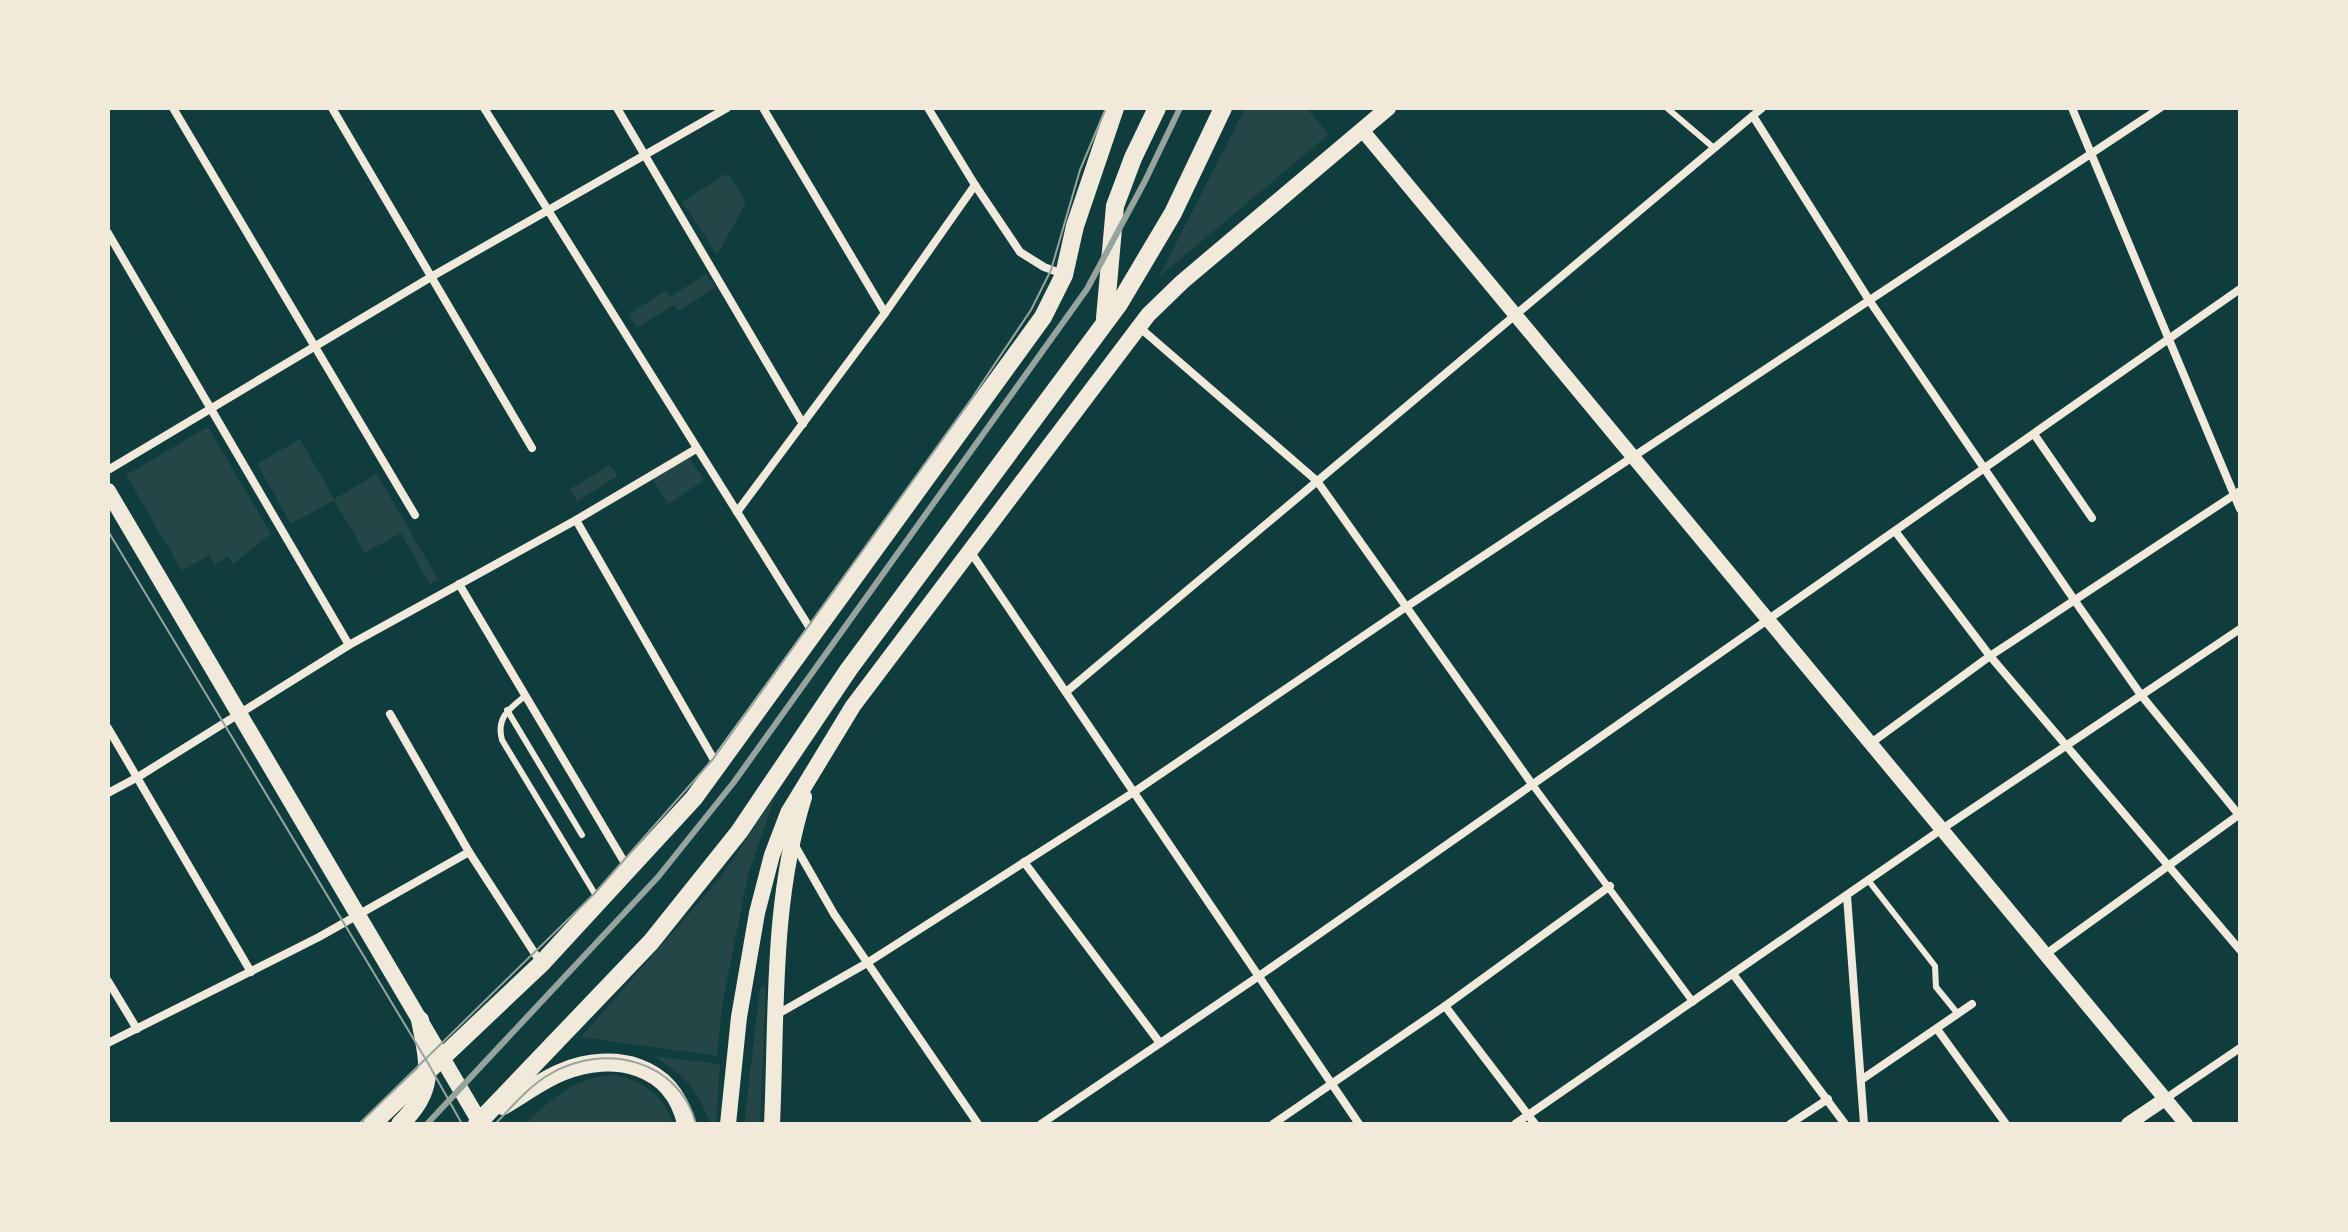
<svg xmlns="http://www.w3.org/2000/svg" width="2348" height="1232" viewBox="0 0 2348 1232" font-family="Lato,sans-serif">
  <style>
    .green { fill: #244646 }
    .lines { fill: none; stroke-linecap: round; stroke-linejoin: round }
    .service { stroke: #f1e9da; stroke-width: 6 }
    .pedestrian { stroke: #f1e9da; stroke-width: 7 }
    .minor { stroke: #f1e9da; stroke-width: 8 }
    .tertiary { stroke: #f1e9da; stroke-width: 14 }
    .secondary { stroke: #f1e9da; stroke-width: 16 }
    .primary { stroke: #f1e9da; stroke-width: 18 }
    .tram { stroke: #97a49c; stroke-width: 2 }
    .rail { stroke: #97a49c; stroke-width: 6 }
  </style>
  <rect width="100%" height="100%" fill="#0f3d3e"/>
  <g class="green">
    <polygon points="1245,108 1306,108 1329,134 1159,277"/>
    <polygon points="724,175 730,175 746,203 717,255 682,202"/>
    <polygon points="706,274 715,287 679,311 674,305 637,328 629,314 665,291 670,297"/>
    <polygon points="208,427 271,534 233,564 228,556 215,564 209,555 182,571 126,475"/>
    <polygon points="300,439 334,499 377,474 438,579 430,584 401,533 365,553 334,500 291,524 257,464"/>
    <polygon points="688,456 704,480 668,504 652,478"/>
    <polygon points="610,465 618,476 577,501 570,489"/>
    <polygon points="776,794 748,875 722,1006 717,1056 581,1037 708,892 730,864"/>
    <polygon points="766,986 760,1124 744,1124 760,988"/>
    <path d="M653 1056 720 1064 716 1124H710C700 1091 682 1073 653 1056Z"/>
    <path d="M612 1075C641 1079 664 1095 673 1124H525C551 1099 574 1078 612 1075Z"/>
  </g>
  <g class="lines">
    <g class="service">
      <polyline points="1667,108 1714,148"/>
      <path d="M525 696C509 709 496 718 502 740L598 899"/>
      <polyline points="507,710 582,835"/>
      <polyline points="1868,880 1935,966 1936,987 1958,1014"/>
    </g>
    <polyline class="pedestrian" points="1532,784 1693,1002"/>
    <g class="minor">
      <polyline points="173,108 415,515"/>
      <polyline points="332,108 532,448"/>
      <polyline points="484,108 813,633"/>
      <polyline points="617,108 803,424"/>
      <polyline points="763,108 885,313"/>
      <polyline points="928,108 975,185 1020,252 1044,267 1063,274"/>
      <polyline points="2072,108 2240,509"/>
      <polyline points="1753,116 1869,300 2075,601 2141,695 2239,815"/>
      <polyline points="108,233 349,645"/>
      <polyline points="1139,327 1317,481 1532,784"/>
      <polyline points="2034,434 2092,518"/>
      <polyline points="108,470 431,277 727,108"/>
      <polyline points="737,512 885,313 975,185"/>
      <polyline points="576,520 717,765"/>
      <polyline points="1895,531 1990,656 2240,950"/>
      <polyline points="970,551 1359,1124"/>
      <polyline points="459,584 629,870"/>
      <polyline points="1066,692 1762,108"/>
      <polyline points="390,714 469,852 541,963"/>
      <polyline points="108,728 251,972"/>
      <polyline points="1871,743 1990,656 2240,491"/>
      <polyline points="108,793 138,777 349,645 576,520 696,449"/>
      <polyline points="794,844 834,914 978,1124"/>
      <polyline points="1024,862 1160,1043"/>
      <polyline points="1847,896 1864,1124"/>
      <polyline points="2046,954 2240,814"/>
      <polyline points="1733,974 1845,1124"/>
      <polyline points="108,981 137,1029"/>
      <polyline points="1445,1006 1535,1124"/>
      <polyline points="776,1015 867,963 1134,792 1406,607 2160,108"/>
      <polyline points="1937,1029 2006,1124"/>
      <polyline points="108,1043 319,937 469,852"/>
      <polyline points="1861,1080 1972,1004"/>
      <polyline points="2165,1099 2240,1048"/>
      <polyline points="1041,1124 1259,976 2240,289"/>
      <polyline points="1273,1124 1445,1006 1610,886"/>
      <polyline points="1515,1124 1942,829 2240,629"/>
      <polyline points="1790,1124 1828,1099"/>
    </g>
    <g class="tertiary">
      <polyline points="1363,131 2186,1124"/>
      <polyline points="2128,1124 2165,1099"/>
    </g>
    <g class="secondary">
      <polyline points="108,491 481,1124"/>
      <polyline points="728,1124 739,1017 757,913 772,855 788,813 853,706 1148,315 1182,282 1388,108"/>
      <path d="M772 1124C777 1014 771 903 804 797"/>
    </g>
    <g class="primary">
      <polyline points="1105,318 1115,206 1133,158 1157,108"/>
      <path d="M503 1106C522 1095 542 1080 562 1072 613 1051 673 1064 686 1124"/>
      <polyline points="372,1124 542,963 694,798 1043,317 1064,275 1075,226 1115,108"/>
      <path d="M400 1124C436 1090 429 1065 420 1020"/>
      <polyline points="477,1124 651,942 739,832 849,669 1119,304 1173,213 1223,108"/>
    </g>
    <g class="tram">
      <polyline points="108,531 428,1063 462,1124"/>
      <polyline points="359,1124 594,894 713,759 972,398 1031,310 1051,270 1080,170 1106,108"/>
      <path d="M495 1124C512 1107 529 1086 550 1074 603 1042 679 1059 696 1124"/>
    </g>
    <polyline class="rail" points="427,1124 658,877 734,782 1087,289 1145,181 1180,108"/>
  </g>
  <rect width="2348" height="1232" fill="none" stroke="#f1e9da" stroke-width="220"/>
</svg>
